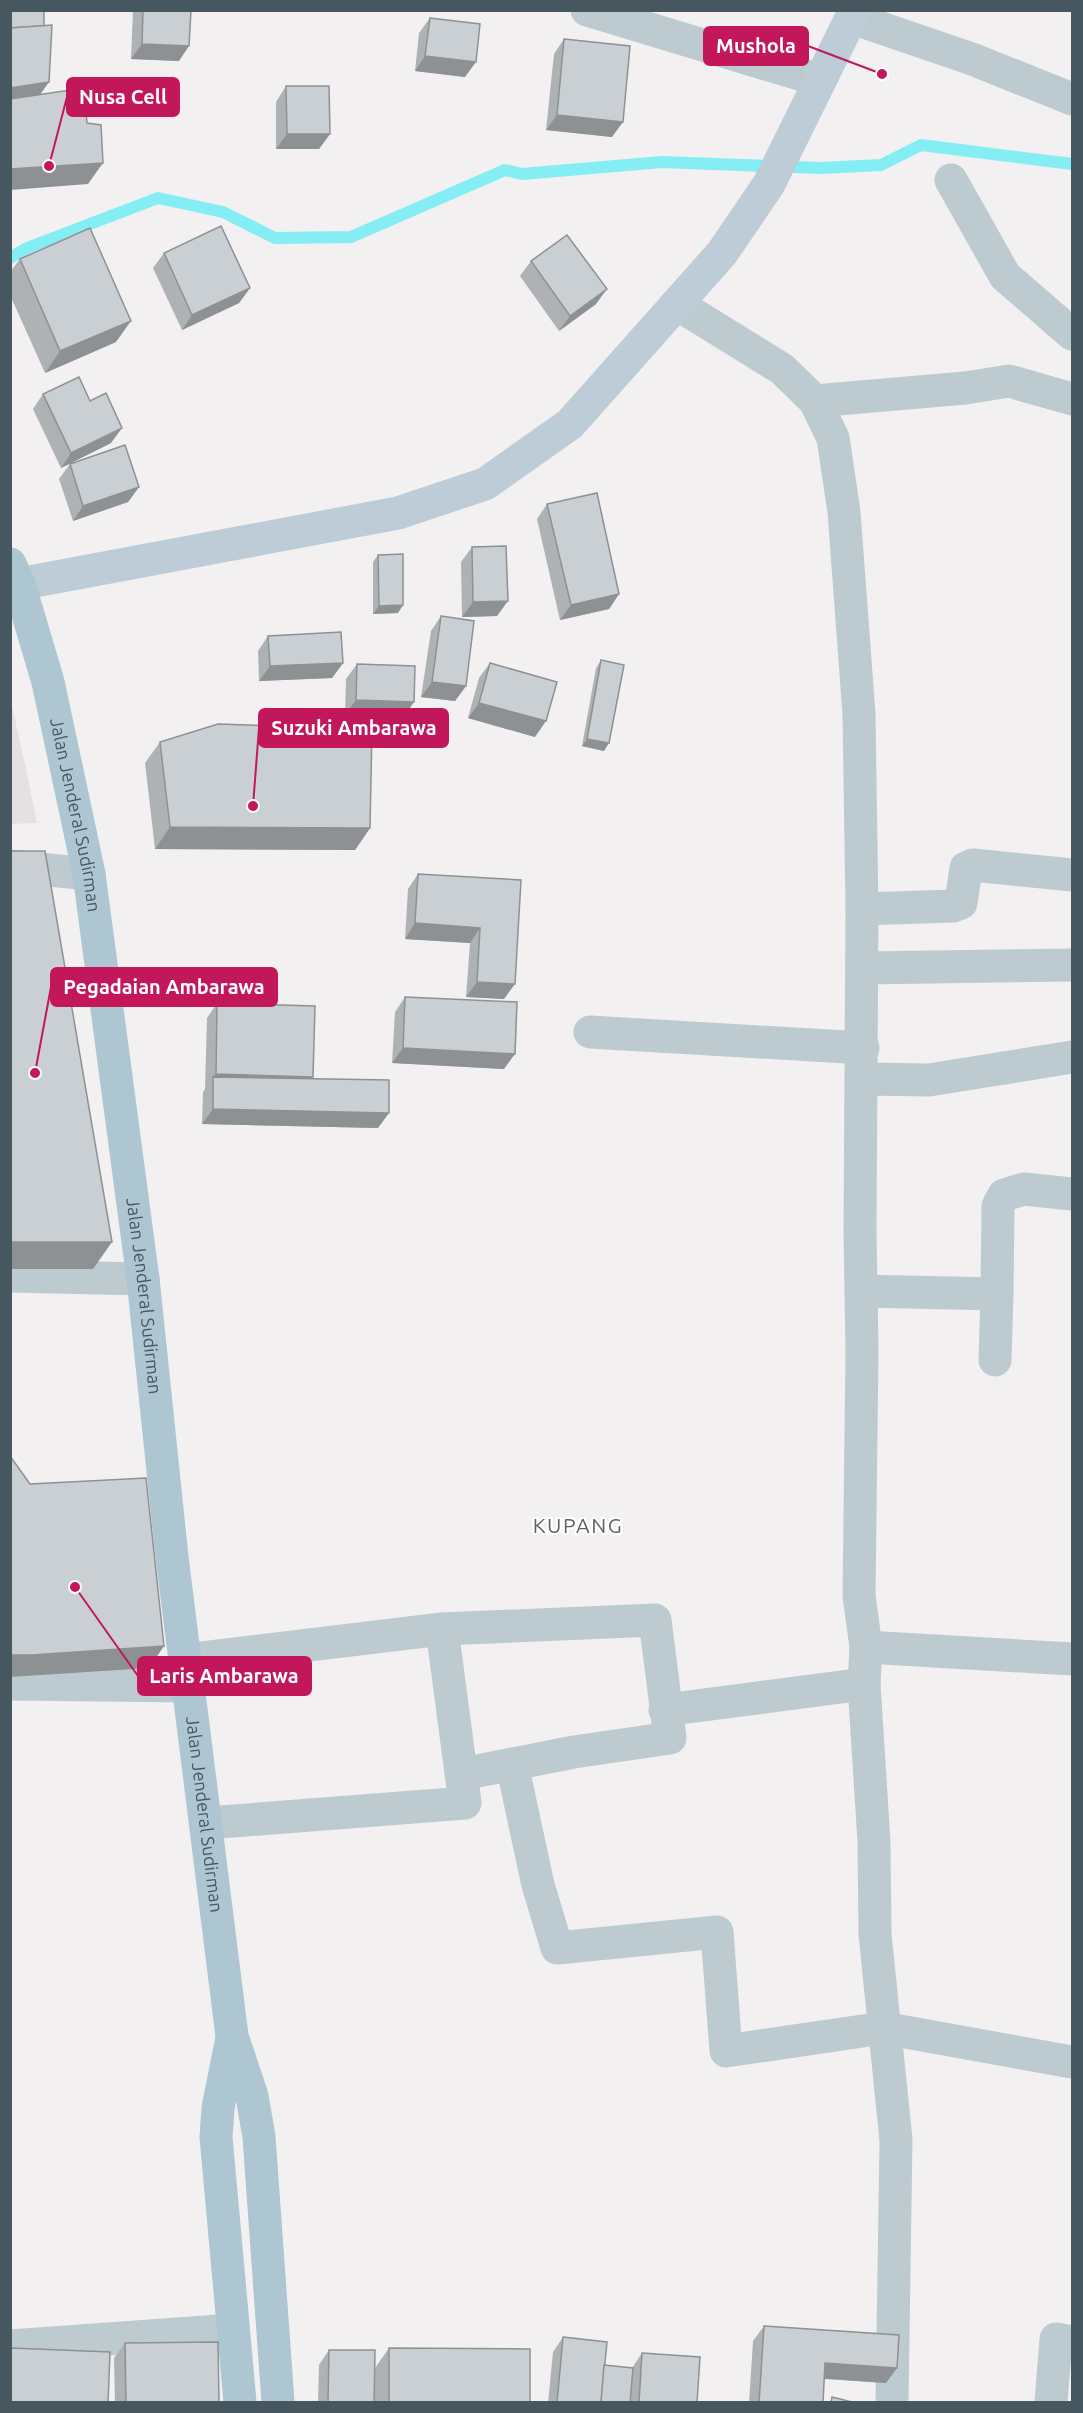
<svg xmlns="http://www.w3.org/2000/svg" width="1083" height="2413" viewBox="0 0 1083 2413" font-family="Ubuntu,sans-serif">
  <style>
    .education { fill: #e4e1e3 }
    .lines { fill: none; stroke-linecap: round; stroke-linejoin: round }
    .stream { stroke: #85edf4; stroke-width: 12 }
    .street { stroke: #bdcbd1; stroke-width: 33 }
    .secondary { stroke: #bdccd6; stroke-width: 33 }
    .primary { stroke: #aec5d2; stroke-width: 33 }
    .wall { fill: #aeb2b5 }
    .shaded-wall { fill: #8d9194 }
    .building { fill: #cacfd3; stroke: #8d9194; stroke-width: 1.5 }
    .labels { text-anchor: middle; stroke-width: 4.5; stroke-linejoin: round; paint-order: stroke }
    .street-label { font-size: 18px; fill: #465760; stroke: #fff }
    .quarter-label { font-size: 21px; letter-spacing: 1.5px; fill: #5c6266; stroke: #fff }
    .leader { fill: none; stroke: #c2185b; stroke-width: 2 }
    .callout-dot { fill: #c2185b; stroke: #fff; stroke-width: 2 }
    .callout { fill: #c2185b; stroke: #c2185b; stroke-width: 2 }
    .callout-label { font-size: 20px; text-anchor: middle; font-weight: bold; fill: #fff }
  </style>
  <rect width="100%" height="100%" fill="#f3f0f1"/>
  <polygon class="education" points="10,697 26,769 37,823 11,824"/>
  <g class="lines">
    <polyline class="stream" points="10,258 27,248 158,198 223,212 275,238 351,237 505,170 522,174 662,162 820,168 881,165 921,145 1072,164"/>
    <g class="street">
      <polyline points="587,10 819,80"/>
      <polyline points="852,18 972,59 1072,99"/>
      <polyline points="951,180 1005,276 1072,334"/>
      <polyline points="677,304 782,369 815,401 833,438 844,512 859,714 862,909 860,1231 862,1351 859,1596 866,1647 864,1684 874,1842 875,1934 896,2140 892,2402"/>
      <polyline points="815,401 965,388 1009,381 1072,399"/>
      <polyline points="10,866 89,874"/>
      <polyline points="862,909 953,906 961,903 966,868 973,865 1072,875"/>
      <polyline points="863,968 1072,965"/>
      <polyline points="590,1032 863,1048"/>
      <polyline points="862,1079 929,1080 1072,1057"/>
      <polyline points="10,1276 143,1279"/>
      <polyline points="861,1291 997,1294 998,1206 1004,1195 1024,1189 1072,1194"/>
      <polyline points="995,1360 997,1294"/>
      <polyline points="866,1647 1072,1659"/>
      <polyline points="185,1660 442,1629 655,1620 670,1738 574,1752 462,1774"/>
      <polyline points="10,1684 187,1686"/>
      <polyline points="665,1710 864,1684"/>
      <polyline points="512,1764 538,1885 557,1948 717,1932 726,2051 883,2028 1072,2062"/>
      <polyline points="207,1823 465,1803 442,1629"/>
      <polyline points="10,2346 233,2330"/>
      <polyline points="1051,2402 1056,2339 1072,2342"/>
    </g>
    <polyline class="secondary" points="19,584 398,513 485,484 570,424 722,253 769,184 855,10"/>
    <g class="primary">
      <path id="s1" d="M10 564 19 584 48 682 89 874 143 1279 172 1557 232 2036 252 2096 259 2137 278 2402"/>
      <polyline points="232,2038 218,2108 216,2137 240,2402"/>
    </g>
  </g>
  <g class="wall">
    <polygon points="133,10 191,10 179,61 131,59"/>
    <polygon points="430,18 465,77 415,71 419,33"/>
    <polygon points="564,39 612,137 546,130 554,54"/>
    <polygon points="286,86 330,134 319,149 276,149 276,102"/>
    <polygon points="164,253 250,288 239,303 182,330 153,268"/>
    <polygon points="20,259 116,342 45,373 10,295 10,272"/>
    <polygon points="531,261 596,304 559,331 520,276"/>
    <polygon points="43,394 111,443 61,468 33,409"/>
    <polygon points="70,464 139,487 128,502 73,521 59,479"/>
    <polygon points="547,504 619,594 609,609 560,620 537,519"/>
    <polygon points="472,547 497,616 462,617 461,562"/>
    <polygon points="378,555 398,613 373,614 373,562"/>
    <polygon points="441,616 466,686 455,701 421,697 431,631"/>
    <polygon points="268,636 343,663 332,678 259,681 258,651"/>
    <polygon points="601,660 604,751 582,746 596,668"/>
    <polygon points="490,663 535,737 468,718 479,678"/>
    <polygon points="357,664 403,718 345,715 346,679"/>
    <polygon points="160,742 370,828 355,850 155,849 145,763"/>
    <polygon points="418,874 521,880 504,999 466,997 470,943 405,939 408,889"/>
    <polygon points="405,997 504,1069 392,1063 395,1012"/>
    <polygon points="217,1003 312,1079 378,1128 202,1124 203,1092 205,1089 207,1018"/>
    <polygon points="764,2326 897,2368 886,2383 824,2379 823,2403 749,2403 753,2341"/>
    <polygon points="563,2337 604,2365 632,2368 642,2353 697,2403 548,2403 553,2352"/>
    <polygon points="125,2343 219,2403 115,2403 114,2358"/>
    <polygon points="389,2348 530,2403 318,2403 319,2365 329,2350 375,2368"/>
  </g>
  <g class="shaded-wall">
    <polygon points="142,44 189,46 179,61 131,59"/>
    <polygon points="425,56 476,62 465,77 415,71"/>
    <polygon points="49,82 30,109 10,112 10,88"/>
    <polygon points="557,115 623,122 612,137 546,130"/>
    <polygon points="287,134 330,134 319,149 276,149"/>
    <polygon points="103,163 88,184 10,190 10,169"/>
    <polygon points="250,288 239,303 182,330 192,315"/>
    <polygon points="607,289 596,304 559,331 570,316"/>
    <polygon points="131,321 116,342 45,373 60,351"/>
    <polygon points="122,428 111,443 61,468 71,453"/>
    <polygon points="139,487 128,502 73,521 83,506"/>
    <polygon points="619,594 609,609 560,620 571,605"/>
    <polygon points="508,601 497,616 462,617 473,602"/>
    <polygon points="403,605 398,613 373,614 379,606"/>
    <polygon points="343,663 332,678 259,681 270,666"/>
    <polygon points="432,682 466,686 455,701 421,697"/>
    <polygon points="356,700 414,702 403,718 345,715"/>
    <polygon points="479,703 546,721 535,737 468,718"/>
    <polygon points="587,739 609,743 604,751 582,746"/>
    <polygon points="170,827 370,828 355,850 155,849"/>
    <polygon points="415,923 480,928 470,943 405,939"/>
    <polygon points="477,982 515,984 504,999 466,997"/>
    <polygon points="403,1048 515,1054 504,1069 392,1063"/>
    <polygon points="216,1074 313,1077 302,1092 213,1077"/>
    <polygon points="213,1109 389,1113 378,1128 202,1124"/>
    <polygon points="10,1242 112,1242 93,1269 10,1269"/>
    <polygon points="164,1646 149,1668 10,1677 10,1655"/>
    <polygon points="825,2363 897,2368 886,2383 815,2378"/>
  </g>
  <g class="building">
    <polygon points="10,10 44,10 44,26 10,28"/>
    <polygon points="143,10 191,10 189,46 142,44"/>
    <polygon points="430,18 480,24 476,62 425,56"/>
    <polygon points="52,25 49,82 10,88 10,28"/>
    <polygon points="564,39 630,46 623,122 557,115"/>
    <polygon points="286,86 329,86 330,134 287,134"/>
    <polygon points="84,88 87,123 101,125 103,163 10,169 10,99"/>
    <polygon points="221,226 250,288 192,315 164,253"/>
    <polygon points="90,228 131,321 60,351 20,259"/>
    <polygon points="567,235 607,289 570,316 531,261"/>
    <polygon points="79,377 90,401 106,393 122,428 71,453 43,394"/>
    <polygon points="125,445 139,487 83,506 70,464"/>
    <polygon points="597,493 619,594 571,605 547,504"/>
    <polygon points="506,546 508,601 473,602 472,547"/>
    <polygon points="403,554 403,605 379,606 378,555"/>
    <polygon points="441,616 474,621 466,686 432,682"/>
    <polygon points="341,632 343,663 270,666 268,636"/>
    <polygon points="601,660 624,665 609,743 587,739"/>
    <polygon points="490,663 557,682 546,721 479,703"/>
    <polygon points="357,664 415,666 414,702 356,700"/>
    <polygon points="218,724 372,729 370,828 170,827 160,742"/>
    <polygon points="10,851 45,851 112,1242 10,1242"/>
    <polygon points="418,874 521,880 515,984 477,982 480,928 415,923"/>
    <polygon points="405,997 517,1002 515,1054 403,1048"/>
    <polygon points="217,1003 315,1006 313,1077 216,1074"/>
    <polygon points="213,1077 389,1080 389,1113 213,1109"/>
    <polygon points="10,1456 30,1484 146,1478 164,1646 32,1655 10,1655"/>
    <polygon points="764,2326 899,2335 897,2368 825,2363 823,2403 759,2403"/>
    <polygon points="563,2337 607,2342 601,2403 557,2403"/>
    <polygon points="218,2342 219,2403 126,2403 125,2343"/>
    <polygon points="10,2348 110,2352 108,2403 10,2403"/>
    <polygon points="389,2348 530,2349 530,2403 389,2403"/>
    <polygon points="329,2350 375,2350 374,2403 328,2403"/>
    <polygon points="642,2353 700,2357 697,2403 639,2403"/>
    <polygon points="604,2365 633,2368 630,2403 601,2403"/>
    <polygon points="832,2397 856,2403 831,2403"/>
  </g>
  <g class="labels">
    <g class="street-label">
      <text dy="6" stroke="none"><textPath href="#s1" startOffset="260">Jalan Jenderal Sudirman</textPath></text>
      <text dy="6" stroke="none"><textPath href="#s1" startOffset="746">Jalan Jenderal Sudirman</textPath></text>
      <text dy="6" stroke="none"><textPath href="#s1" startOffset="1268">Jalan Jenderal Sudirman</textPath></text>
    </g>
    <g class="quarter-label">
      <text x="578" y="1533">KUPANG</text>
    </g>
  </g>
  <path class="leader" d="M882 74L808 46M49 166L67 97M253 806L259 728M35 1073L51 987M75 1587L138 1676"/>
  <g class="callout-dot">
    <circle cx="882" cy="74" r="6"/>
    <circle cx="49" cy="166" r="6"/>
    <circle cx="253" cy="806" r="6"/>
    <circle cx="35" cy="1073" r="6"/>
    <circle cx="75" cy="1587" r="6"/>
  </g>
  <g class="callout">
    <rect x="704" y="27" width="104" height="38" rx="6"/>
    <rect x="67" y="78" width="112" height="38" rx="6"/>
    <rect x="259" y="709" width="189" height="38" rx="6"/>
    <rect x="51" y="968" width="226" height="38" rx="6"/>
    <rect x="138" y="1657" width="173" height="38" rx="6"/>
  </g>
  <g class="callout-label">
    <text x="756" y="53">Mushola</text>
    <text x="123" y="104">Nusa Cell</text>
    <text x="354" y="735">Suzuki Ambarawa</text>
    <text x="164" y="994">Pegadaian Ambarawa</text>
    <text x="224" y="1683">Laris Ambarawa</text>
  </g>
  <rect width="1083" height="2413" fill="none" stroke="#465760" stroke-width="24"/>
</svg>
